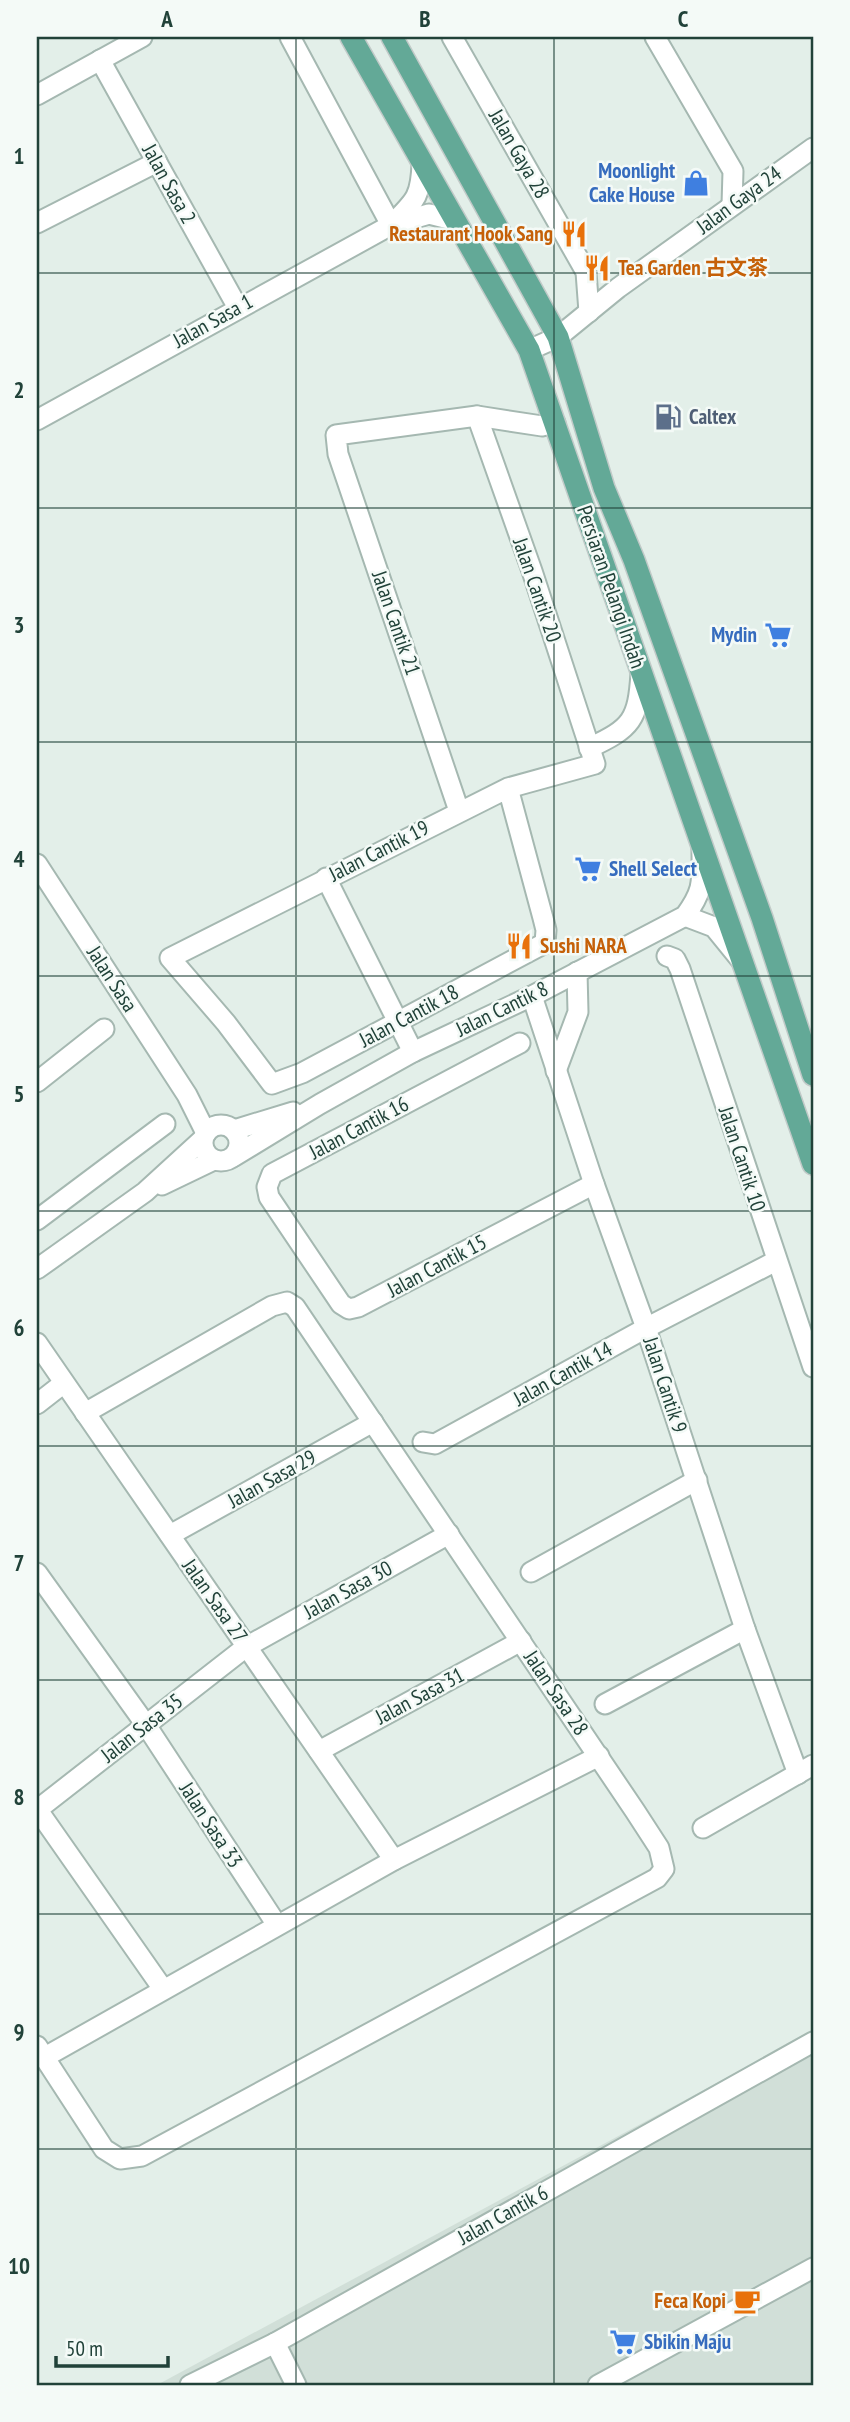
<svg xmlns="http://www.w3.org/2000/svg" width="850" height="2422" viewBox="0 0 850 2422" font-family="'PT Sans Narrow','Noto Sans SC',sans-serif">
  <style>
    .built { fill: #d1dfd8 }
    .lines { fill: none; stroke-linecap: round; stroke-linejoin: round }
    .minor-casing { stroke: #a5b8b1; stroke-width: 23 }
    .major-casing { stroke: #c1cac8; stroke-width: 24 }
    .minor { stroke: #fff; stroke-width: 19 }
    .major { stroke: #63a997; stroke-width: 21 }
    .grid { fill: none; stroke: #214239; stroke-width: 2; stroke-opacity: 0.55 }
    .labels { text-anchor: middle; stroke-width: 5; stroke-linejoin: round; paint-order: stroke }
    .street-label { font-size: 21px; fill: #214239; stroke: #f4faf7 }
    .shop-label { font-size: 21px; font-weight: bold; fill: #366cbe; stroke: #f4faf7; text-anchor: end }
    .food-label { font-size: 21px; font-weight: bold; fill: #c56008; stroke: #f4faf7; text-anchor: end }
    .service-label { font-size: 21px; font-weight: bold; fill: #4e5e75; stroke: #f4faf7; text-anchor: start }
    .neatline { fill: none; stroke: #214239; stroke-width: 2.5 }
    .grid-label { font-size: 23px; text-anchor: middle; font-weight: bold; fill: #214239 }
  </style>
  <rect width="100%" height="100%" fill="#e3efe9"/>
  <polygon class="built" points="813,2031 813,2385 157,2385"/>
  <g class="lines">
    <g class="minor-casing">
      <g id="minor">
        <polyline points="290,37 391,225"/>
        <polyline points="452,37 586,272 589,312"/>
        <polyline points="655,37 733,171 732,205"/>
        <polyline points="100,60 238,308"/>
        <polyline points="37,95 142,37"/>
        <polyline points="37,223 157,162"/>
        <path d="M392 224C415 201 421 197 422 163"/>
        <polyline points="529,350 558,337 618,288 813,148"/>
        <polyline points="477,416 532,571 595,764 508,788 170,958 226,1023 272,1084 302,1073 545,943 546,930 543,918 508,788"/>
        <polyline points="37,420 391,225 429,214 453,220"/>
        <path d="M589 748C632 728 638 720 641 673"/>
        <polyline points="459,811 338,454 336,435 477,416 542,426 555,423"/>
        <polyline points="37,864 187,1095 206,1133"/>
        <polyline points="326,878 413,1052"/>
        <polyline points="685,916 714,927 740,959"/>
        <polyline points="667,956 675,959 680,969 813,1367"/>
        <polyline points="532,996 594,1184 646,1328 745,1629 798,1774"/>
        <polyline points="520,1043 272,1174 267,1187 269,1197 341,1304 349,1309 358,1307 594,1184"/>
        <polyline points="556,1071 578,1012 577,972"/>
        <polyline points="37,1082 104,1029"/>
        <circle cx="221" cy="1143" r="18"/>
        <polyline points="234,1130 293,1112"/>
        <path d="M233 1157 320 1104 413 1052 532 996 685 916C704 890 702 882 702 850"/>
        <polyline points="162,1185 214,1160"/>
        <polyline points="37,1220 165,1124"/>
        <polyline points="37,1269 145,1192 203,1139"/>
        <polyline points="37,1343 394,1860"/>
        <polyline points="37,1404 64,1383"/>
        <polyline points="423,1442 435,1444 646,1328 776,1261"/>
        <polyline points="170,1535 373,1422"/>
        <polyline points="531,1572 697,1480"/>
        <polyline points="37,1573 146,1725 277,1925"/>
        <polyline points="605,1704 745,1629"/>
        <polyline points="319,1751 521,1641"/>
        <polyline points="37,1809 163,1989"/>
        <polyline points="37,1810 246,1647 449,1534"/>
        <polyline points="703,1828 813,1765"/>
        <polyline points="37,2046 104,2149 120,2159 142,2156 657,1878 664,1869 659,1848 635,1811 295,1307 287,1302 272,1306 85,1413"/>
        <polyline points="45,2057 394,1860 599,1756"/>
        <polyline points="275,2343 296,2385"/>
        <polyline points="190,2385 275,2343 813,2042"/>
        <polyline points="598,2385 813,2268"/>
      </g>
    </g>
    <g class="major-casing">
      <g id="major">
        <polyline points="351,37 529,350 813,1164"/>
        <polyline points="392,37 558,337 604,488 634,560 762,918 813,1075"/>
      </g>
    </g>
    <use href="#minor" class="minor"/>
    <use href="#major" class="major"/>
  </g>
  <path class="grid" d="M296 37V2385M554 37V2385M37 273H813M37 508H813M37 742H813M37 976H813M37 1211H813M37 1446H813M37 1680H813M37 1914H813M37 2149H813"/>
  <defs>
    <g id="shop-bare" transform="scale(2.1)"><path d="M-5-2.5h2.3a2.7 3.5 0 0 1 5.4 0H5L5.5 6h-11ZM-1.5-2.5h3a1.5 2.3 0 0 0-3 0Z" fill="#3f7fe0" stroke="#f4faf7" stroke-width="2.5" paint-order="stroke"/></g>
    <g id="restaurant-bare" transform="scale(2.1)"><path d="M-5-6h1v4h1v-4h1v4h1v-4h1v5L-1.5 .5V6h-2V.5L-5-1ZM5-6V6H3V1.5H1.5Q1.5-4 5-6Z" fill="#e8710a" stroke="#f4faf7" stroke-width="2.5" paint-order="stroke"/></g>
    <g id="fuel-bare" transform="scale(2.1)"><path d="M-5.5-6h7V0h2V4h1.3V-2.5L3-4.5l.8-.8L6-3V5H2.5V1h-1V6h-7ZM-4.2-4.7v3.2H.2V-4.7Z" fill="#5c6f8a" stroke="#f4faf7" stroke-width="2.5" paint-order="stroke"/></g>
    <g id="supermarket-bare" transform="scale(2.1)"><path d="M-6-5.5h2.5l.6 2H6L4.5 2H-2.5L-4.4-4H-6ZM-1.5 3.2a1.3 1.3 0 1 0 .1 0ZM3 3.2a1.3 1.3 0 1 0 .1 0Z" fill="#3f7fe0" stroke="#f4faf7" stroke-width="2.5" paint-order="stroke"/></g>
    <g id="cafe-bare" transform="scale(2.1)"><path d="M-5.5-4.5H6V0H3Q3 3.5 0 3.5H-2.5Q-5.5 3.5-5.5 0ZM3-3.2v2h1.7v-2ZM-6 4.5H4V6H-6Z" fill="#e8710a" stroke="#f4faf7" stroke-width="2.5" paint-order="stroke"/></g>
  </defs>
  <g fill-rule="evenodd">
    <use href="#shop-bare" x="696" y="183"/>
    <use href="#restaurant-bare" x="574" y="234"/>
    <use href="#restaurant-bare" x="597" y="268"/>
    <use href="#fuel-bare" x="668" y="417"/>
    <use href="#supermarket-bare" x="778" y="635"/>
    <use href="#supermarket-bare" x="588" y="869"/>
    <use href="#restaurant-bare" x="519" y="946"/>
    <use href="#cafe-bare" x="747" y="2301"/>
    <use href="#supermarket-bare" x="623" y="2342"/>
  </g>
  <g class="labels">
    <g class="street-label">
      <text transform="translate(519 154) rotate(60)" y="7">Jalan Gaya 28</text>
      <text transform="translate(169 184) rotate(61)" y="7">Jalan Sasa 2</text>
      <text transform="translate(739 200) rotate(-36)" y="7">Jalan Gaya 24</text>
      <text transform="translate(213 321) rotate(-29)" y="7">Jalan Sasa 1</text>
      <text transform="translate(611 587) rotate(71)" y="7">Persiaran Pelangi Indah</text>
      <text transform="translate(537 590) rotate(71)" y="7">Jalan Cantik 20</text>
      <text transform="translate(396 623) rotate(71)" y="7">Jalan Cantik 21</text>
      <text transform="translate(379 851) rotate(-27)" y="7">Jalan Cantik 19</text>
      <text transform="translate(112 979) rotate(57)" y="7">Jalan Sasa</text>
      <text transform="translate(502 1009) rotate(-26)" y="7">Jalan Cantik 8</text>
      <text transform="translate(409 1016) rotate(-28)" y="7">Jalan Cantik 18</text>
      <text transform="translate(359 1128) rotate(-28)" y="7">Jalan Cantik 16</text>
      <text transform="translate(742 1159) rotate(72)" y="7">Jalan Cantik 10</text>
      <text transform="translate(437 1266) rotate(-28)" y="7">Jalan Cantik 15</text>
      <text transform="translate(563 1374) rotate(-29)" y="7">Jalan Cantik 14</text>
      <text transform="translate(665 1385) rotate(72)" y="7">Jalan Cantik 9</text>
      <text transform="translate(272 1479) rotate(-29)" y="7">Jalan Sasa 29</text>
      <text transform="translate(348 1590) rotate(-29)" y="7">Jalan Sasa 30</text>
      <text transform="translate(215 1601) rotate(55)" y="7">Jalan Sasa 27</text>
      <text transform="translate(556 1693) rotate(56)" y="7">Jalan Sasa 28</text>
      <text transform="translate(420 1696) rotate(-28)" y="7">Jalan Sasa 31</text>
      <text transform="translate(142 1728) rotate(-38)" y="7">Jalan Sasa 35</text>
      <text transform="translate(211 1825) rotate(57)" y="7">Jalan Sasa 33</text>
      <text transform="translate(503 2215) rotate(-29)" y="7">Jalan Cantik 6</text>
    </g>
    <g class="shop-label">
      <text x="675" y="178">Moonlight<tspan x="675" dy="24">Cake House</tspan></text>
      <text x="757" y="642">Mydin</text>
      <text x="609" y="876" text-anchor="start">Shell Select</text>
      <text x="644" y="2349" text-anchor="start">Sbikin Maju</text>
    </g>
    <g class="food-label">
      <text x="553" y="241">Restaurant Hook Sang</text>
      <text x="618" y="275" text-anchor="start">Tea Garden 古文茶</text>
      <text x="540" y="953" text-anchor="start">Sushi NARA</text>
      <text x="726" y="2308">Feca Kopi</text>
    </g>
    <g class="service-label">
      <text x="689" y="424">Caltex</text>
    </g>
  </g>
  <rect width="850" height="2422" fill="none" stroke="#f4faf7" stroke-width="77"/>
  <path d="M56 2356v10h112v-10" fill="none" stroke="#214239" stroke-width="3.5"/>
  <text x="66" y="2356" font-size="21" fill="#214239" stroke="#f4faf7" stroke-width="5" paint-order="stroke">50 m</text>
  <rect x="38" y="38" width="774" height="2346" class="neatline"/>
  <g class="grid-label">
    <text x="167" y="27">A</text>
    <text x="425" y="27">B</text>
    <text x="683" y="27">C</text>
    <text x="19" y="164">1</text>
    <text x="19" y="398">2</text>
    <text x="19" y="633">3</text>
    <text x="19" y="867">4</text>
    <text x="19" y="1102">5</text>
    <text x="19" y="1336">6</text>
    <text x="19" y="1571">7</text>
    <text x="19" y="1805">8</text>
    <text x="19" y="2040">9</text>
    <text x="19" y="2274">10</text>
  </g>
</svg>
